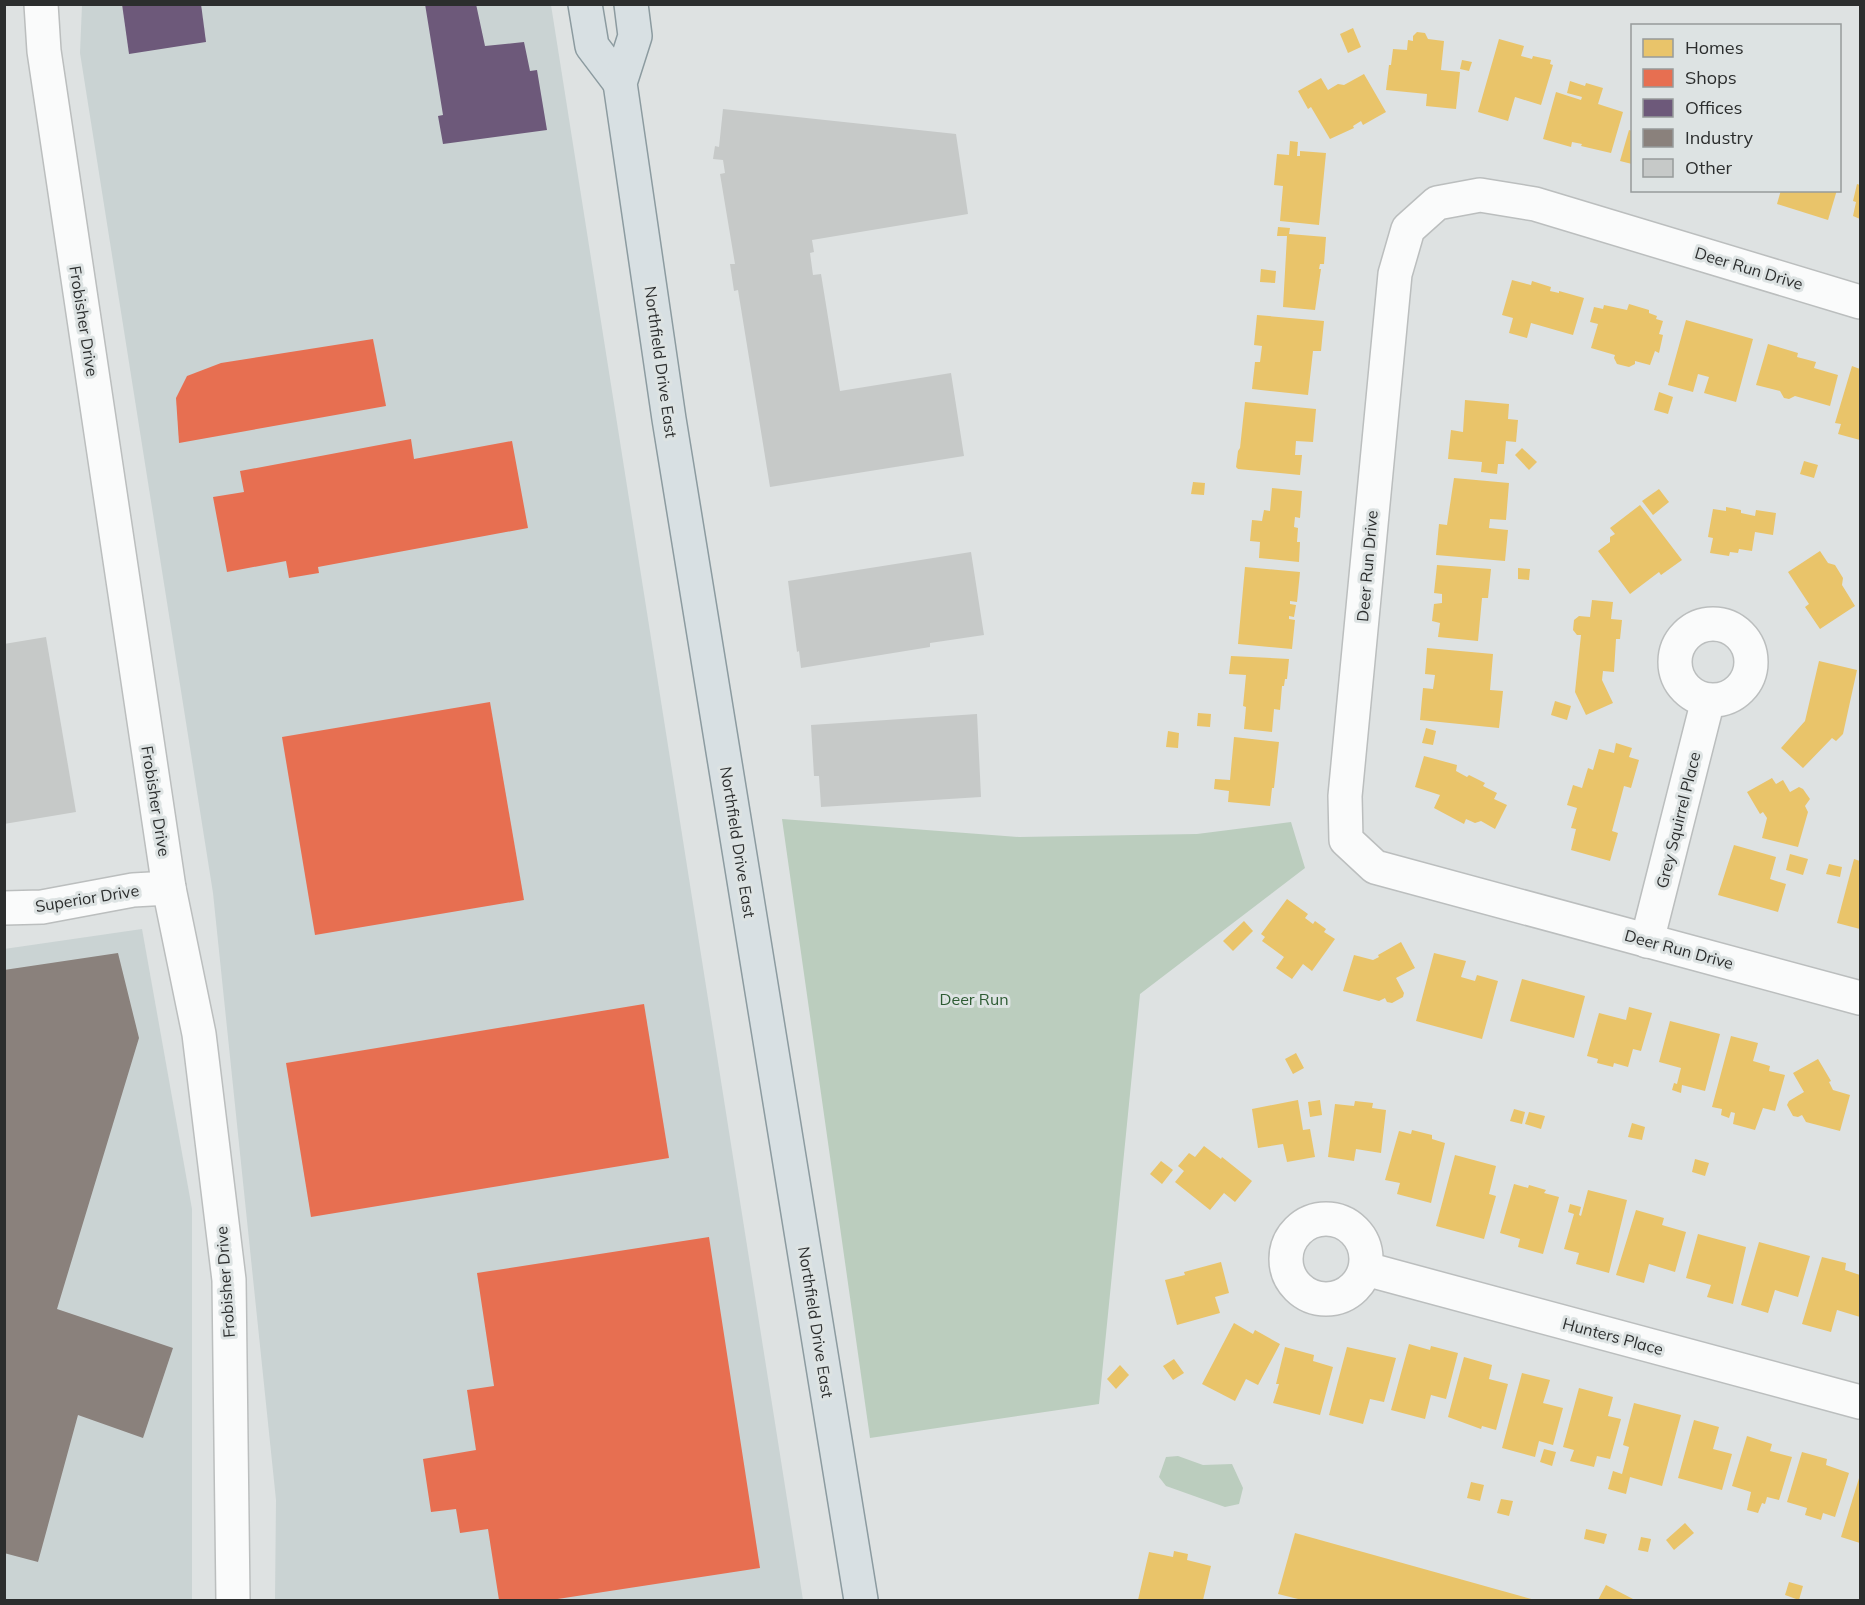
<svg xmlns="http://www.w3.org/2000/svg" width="1865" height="1605" viewBox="0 0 1865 1605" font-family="Mulish,sans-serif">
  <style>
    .built { fill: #cad3d3 }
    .green { fill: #bbcdbe }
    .homes { fill: #e9c46a }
    .shops { fill: #e76f51 }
    .offices { fill: #6d597a }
    .industry { fill: #8a817c }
    .building { fill: #c6c9c8 }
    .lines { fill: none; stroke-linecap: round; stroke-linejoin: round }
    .minor-casing { stroke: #bbbebe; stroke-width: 36 }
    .major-casing { stroke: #8c9ba0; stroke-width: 36 }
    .minor { stroke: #fafbfb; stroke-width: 33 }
    .major { stroke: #d8e0e3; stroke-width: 33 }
    .labels { text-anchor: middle; stroke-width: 6; stroke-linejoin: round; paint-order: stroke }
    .street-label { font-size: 16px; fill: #2c2e2e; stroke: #dde3e3 }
    .park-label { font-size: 16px; fill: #2d5b33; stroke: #dde3e3 }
  </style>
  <rect width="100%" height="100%" fill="#dee2e2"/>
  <g class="built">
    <polygon points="82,5 551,5 803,1600 275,1600 276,1500 213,893 80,53"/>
    <polygon points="142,929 192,1209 192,1600 5,1600 4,949"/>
  </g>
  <g class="green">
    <polygon points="782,819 1019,837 1197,834 1291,822 1305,868 1140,994 1099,1404 870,1438"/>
    <polygon points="1178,1456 1203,1465 1232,1464 1243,1488 1239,1504 1225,1507 1166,1486 1159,1477 1166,1457"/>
  </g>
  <g class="homes">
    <polygon points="1353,28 1361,47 1348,53 1340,34"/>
    <polygon points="1417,32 1425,33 1428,39 1444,41 1441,70 1460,72 1456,109 1426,106 1427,94 1386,90 1389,65 1391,65 1393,49 1407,50 1408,40 1413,41 1413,36"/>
    <polygon points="1499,39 1524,46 1521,56 1532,59 1533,56 1551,60 1550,64 1553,65 1541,105 1515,97 1508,121 1478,112"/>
    <polygon points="1462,60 1472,62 1469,71 1460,69"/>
    <polygon points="1364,74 1386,112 1363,125 1361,121 1353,126 1354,128 1330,139 1311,107 1308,109 1298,91 1321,78 1328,90 1338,84 1344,85"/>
    <polygon points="1570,81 1585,86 1586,83 1603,88 1598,104 1623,112 1611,153 1581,146 1582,144 1572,142 1571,147 1543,139 1556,92 1581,100 1582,97 1567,93"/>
    <polygon points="1629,130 1632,131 1632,164 1620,161"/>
    <polygon points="1290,141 1298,142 1297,156 1300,156 1300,151 1326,153 1319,225 1280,221 1283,186 1274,185 1277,154 1289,155"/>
    <polygon points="1857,184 1860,185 1860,219 1853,216 1856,202 1853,201"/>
    <polygon points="1781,190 1837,190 1828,220 1777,204"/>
    <polygon points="1278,227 1290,228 1289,234 1326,237 1324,264 1320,264 1319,269 1321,269 1315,310 1283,307 1287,236 1277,236"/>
    <polygon points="1261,269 1276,271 1275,283 1260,282"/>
    <polygon points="1512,280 1531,285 1532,281 1551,287 1550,291 1559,293 1559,291 1584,298 1573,335 1531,323 1527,338 1509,333 1513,318 1502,315"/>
    <polygon points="1629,304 1649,310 1649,313 1657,316 1656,319 1663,321 1659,334 1663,335 1659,353 1655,351 1650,365 1635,361 1635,364 1629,367 1617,364 1614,358 1615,355 1591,348 1598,324 1590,322 1594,307 1603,309 1604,305 1627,310"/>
    <polygon points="1257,315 1324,321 1321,351 1313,351 1308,395 1252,389 1255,362 1260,362 1262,346 1254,345"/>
    <polygon points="1686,320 1753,339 1736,402 1704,393 1709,377 1698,374 1693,392 1668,385"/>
    <polygon points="1768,344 1798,353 1797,357 1816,362 1814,368 1838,375 1830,406 1795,396 1789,399 1784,398 1780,391 1756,385"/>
    <polygon points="1852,366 1860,369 1860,440 1838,434 1841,424 1835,423"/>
    <polygon points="1659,392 1673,397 1668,414 1654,410"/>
    <polygon points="1465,400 1509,404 1508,419 1518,420 1516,442 1506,441 1504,464 1498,464 1497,474 1481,472 1482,462 1448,459 1451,430 1463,432"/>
    <polygon points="1245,402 1316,409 1313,442 1296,441 1295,455 1302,455 1300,475 1238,469 1236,467 1238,451 1240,448"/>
    <polygon points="1522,448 1537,462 1529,470 1515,455"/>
    <polygon points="1804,461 1818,465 1814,478 1800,474"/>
    <polygon points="1454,478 1509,483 1506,520 1490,519 1489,528 1508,530 1505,561 1436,555 1439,524 1447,525"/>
    <polygon points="1193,482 1205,483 1204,495 1191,494"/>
    <polygon points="1272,488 1302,491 1300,518 1295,517 1294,527 1298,528 1297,542 1300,542 1299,562 1259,558 1260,542 1250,541 1252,520 1262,521 1264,510 1270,511"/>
    <polygon points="1659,489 1669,502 1653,515 1642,501"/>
    <polygon points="1640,505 1682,560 1661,575 1659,572 1630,594 1598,551 1610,542 1610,537 1615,534 1610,528"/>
    <polygon points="1726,507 1741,510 1741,513 1755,516 1756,510 1776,513 1773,535 1755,532 1752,551 1739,549 1738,553 1730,552 1729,556 1710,553 1713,538 1708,537 1713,509 1726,511"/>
    <polygon points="1820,551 1828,563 1835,565 1843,578 1842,585 1855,606 1820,629 1805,607 1809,604 1788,572"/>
    <polygon points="1437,565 1491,569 1488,598 1482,598 1478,641 1438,637 1440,623 1432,621 1434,604 1442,603 1442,594 1434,593"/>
    <polygon points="1245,567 1300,572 1297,602 1290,601 1290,604 1296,605 1294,617 1289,616 1289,619 1295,620 1292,649 1238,644"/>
    <polygon points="1518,568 1530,569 1529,580 1518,579"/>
    <polygon points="1592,600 1613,602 1611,619 1622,620 1620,639 1616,639 1614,672 1603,671 1602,680 1613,703 1586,715 1575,692 1581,635 1577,635 1573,630 1574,620 1579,616 1590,617"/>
    <polygon points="1427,648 1493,654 1490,690 1503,691 1499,728 1420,720 1423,688 1433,689 1435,675 1425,674"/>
    <polygon points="1231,656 1289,659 1287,679 1285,679 1284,686 1282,686 1280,710 1274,709 1272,732 1244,729 1246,707 1243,706 1246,675 1229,674"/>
    <polygon points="1819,661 1857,670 1843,734 1836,741 1832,738 1803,768 1781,748 1805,721"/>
    <polygon points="1555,701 1571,706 1567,720 1551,715"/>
    <polygon points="1198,713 1211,714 1210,727 1197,726"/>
    <polygon points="1426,728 1436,731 1433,745 1422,743"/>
    <polygon points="1168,731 1179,733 1178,748 1166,747"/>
    <polygon points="1234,737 1279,742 1274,788 1272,788 1270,806 1228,802 1229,791 1214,789 1215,779 1230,780"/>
    <polygon points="1616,743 1632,748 1629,757 1639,760 1631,788 1624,786 1612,831 1618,833 1610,861 1571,850 1576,829 1571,828 1577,808 1567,805 1573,785 1582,788 1588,768 1593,770 1599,749 1614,753"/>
    <polygon points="1424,756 1457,765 1456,771 1467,777 1469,775 1485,783 1483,786 1497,793 1494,799 1507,805 1495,829 1481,821 1475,823 1466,819 1464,824 1434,808 1440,795 1415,787"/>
    <polygon points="1772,778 1776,784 1783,780 1790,792 1799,787 1803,789 1810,799 1805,806 1808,812 1798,847 1762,838 1767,818 1763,812 1760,814 1747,792"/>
    <polygon points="1734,845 1776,857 1770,879 1786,884 1778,912 1718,895"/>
    <polygon points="1790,854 1808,859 1803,875 1786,870"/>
    <polygon points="1854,859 1860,861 1860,929 1837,923"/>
    <polygon points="1829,864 1842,867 1840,877 1826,874"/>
    <polygon points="1287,899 1308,914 1305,918 1313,924 1315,921 1326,929 1324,932 1335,939 1312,971 1303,964 1292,979 1276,968 1284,957 1262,941 1265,937 1261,934"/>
    <polygon points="1244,921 1253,931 1233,951 1223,941"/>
    <polygon points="1401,942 1415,968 1396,978 1404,993 1403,997 1392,1003 1387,1002 1385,998 1379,1001 1343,991 1354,955 1373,960 1379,957 1378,955"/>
    <polygon points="1434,953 1466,961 1461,977 1475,981 1477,975 1498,981 1482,1039 1416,1021"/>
    <polygon points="1522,979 1585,996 1574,1038 1510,1021"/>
    <polygon points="1629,1007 1652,1013 1641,1051 1633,1049 1628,1067 1614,1063 1613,1067 1597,1063 1598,1059 1587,1056 1599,1013 1626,1020"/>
    <polygon points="1670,1021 1720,1034 1705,1091 1682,1085 1681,1093 1672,1090 1674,1083 1677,1084 1681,1068 1659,1062"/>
    <polygon points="1731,1036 1758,1043 1753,1061 1770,1066 1769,1071 1785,1075 1775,1111 1763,1108 1755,1130 1733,1124 1735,1113 1731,1112 1729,1118 1721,1115 1722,1109 1712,1107"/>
    <polygon points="1296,1053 1304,1068 1293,1074 1285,1059"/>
    <polygon points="1818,1059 1831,1081 1829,1082 1833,1090 1850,1095 1840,1131 1806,1122 1802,1115 1798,1117 1793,1116 1787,1105 1789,1101 1804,1092 1793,1073"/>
    <polygon points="1298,1100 1303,1130 1310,1129 1315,1157 1287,1162 1283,1144 1258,1148 1252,1109"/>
    <polygon points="1320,1100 1322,1115 1310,1117 1308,1102"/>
    <polygon points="1355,1101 1373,1103 1372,1108 1386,1110 1381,1153 1356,1149 1354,1161 1328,1157 1335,1104 1354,1106"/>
    <polygon points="1514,1109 1525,1112 1522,1124 1510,1121"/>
    <polygon points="1529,1112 1545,1116 1541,1129 1525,1124"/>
    <polygon points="1632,1123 1645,1127 1642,1140 1628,1137"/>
    <polygon points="1412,1130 1432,1135 1432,1139 1445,1143 1431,1203 1397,1194 1400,1183 1385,1180 1399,1131 1411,1134"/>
    <polygon points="1204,1146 1221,1159 1222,1157 1252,1181 1235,1202 1224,1193 1210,1210 1175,1182 1184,1171 1178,1166 1189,1153 1195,1157"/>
    <polygon points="1455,1155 1496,1166 1489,1194 1496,1196 1484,1239 1436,1226"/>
    <polygon points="1695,1159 1709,1163 1705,1176 1692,1172"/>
    <polygon points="1161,1161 1173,1170 1162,1184 1150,1174"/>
    <polygon points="1514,1184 1528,1188 1529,1185 1546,1190 1544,1193 1559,1197 1543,1254 1518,1247 1520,1239 1500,1233"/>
    <polygon points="1588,1190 1627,1200 1609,1273 1576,1264 1579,1253 1564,1249 1574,1214 1568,1212 1570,1204 1581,1207 1579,1215 1581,1216"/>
    <polygon points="1636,1210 1664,1218 1662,1225 1686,1232 1675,1272 1649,1264 1644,1283 1616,1275"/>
    <polygon points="1698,1234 1746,1247 1733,1304 1707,1297 1711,1285 1686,1278"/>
    <polygon points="1759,1242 1810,1256 1798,1297 1775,1290 1768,1313 1741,1305"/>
    <polygon points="1822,1257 1846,1263 1845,1270 1860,1275 1860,1317 1837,1310 1831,1332 1802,1324"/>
    <polygon points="1221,1262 1229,1293 1215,1297 1220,1313 1177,1325 1165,1280 1185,1275 1184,1272"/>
    <polygon points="1234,1323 1253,1334 1255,1330 1280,1344 1258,1385 1246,1379 1235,1401 1202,1384"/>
    <polygon points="1409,1344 1430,1350 1431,1346 1458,1353 1446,1399 1431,1395 1425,1419 1391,1410"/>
    <polygon points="1285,1347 1314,1355 1313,1361 1333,1367 1320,1415 1273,1403 1279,1384 1276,1384"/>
    <polygon points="1347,1347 1396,1358 1384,1402 1370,1399 1363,1424 1329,1415"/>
    <polygon points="1464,1357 1492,1365 1489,1379 1508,1384 1496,1430 1482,1426 1481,1429 1448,1417"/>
    <polygon points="1174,1359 1184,1373 1173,1380 1163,1366"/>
    <polygon points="1120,1365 1129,1375 1116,1389 1107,1379"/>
    <polygon points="1522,1373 1550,1380 1543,1403 1563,1408 1553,1445 1539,1441 1535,1457 1502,1448"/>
    <polygon points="1579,1388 1613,1397 1608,1416 1621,1419 1610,1459 1597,1456 1594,1467 1570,1461 1574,1450 1563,1447"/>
    <polygon points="1634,1403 1681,1415 1662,1486 1630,1477 1626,1494 1608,1489 1613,1471 1622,1474 1629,1447 1623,1445"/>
    <polygon points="1694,1420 1719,1427 1713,1449 1732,1454 1722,1490 1678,1478"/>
    <polygon points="1747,1436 1772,1444 1770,1451 1792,1457 1779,1500 1767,1497 1765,1504 1762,1503 1758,1513 1747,1510 1751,1492 1732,1486"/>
    <polygon points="1544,1449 1556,1452 1552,1466 1540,1462"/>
    <polygon points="1802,1452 1827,1459 1826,1465 1849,1473 1835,1517 1823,1513 1821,1520 1805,1515 1807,1508 1787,1502"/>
    <polygon points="1860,1475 1860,1543 1841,1537"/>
    <polygon points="1471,1482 1484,1485 1480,1501 1467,1498"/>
    <polygon points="1501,1499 1513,1501 1509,1516 1497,1513"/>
    <polygon points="1685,1523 1694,1533 1674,1550 1666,1540"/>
    <polygon points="1586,1529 1607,1534 1604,1544 1584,1539"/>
    <polygon points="1295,1533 1535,1600 1302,1600 1278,1594"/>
    <polygon points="1641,1537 1651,1539 1648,1552 1638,1550"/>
    <polygon points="1174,1551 1188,1554 1187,1560 1211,1566 1203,1600 1138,1600 1149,1552 1173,1557"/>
    <polygon points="1789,1582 1803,1586 1799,1600 1785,1595"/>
    <polygon points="1606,1585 1633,1599 1632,1600 1598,1600"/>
  </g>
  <g class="shops">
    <polygon points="373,339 386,406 179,443 176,398 187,376 221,363"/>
    <polygon points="411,439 414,459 512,441 528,528 318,567 319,573 289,578 286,561 227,572 213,497 244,492 240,471"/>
    <polygon points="490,702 524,900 315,935 282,737"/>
    <polygon points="644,1004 669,1158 311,1217 286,1063"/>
    <polygon points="709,1237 760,1568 551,1600 499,1600 488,1529 460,1533 456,1509 431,1512 423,1459 476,1450 467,1390 494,1386 477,1273"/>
  </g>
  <g class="offices">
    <polygon points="122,4 201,4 206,42 129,54"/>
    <polygon points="425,4 476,4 485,46 524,42 530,71 537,70 547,130 443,144 438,116 443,115"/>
  </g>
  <polygon class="industry" points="118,953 139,1038 57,1309 173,1348 143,1438 78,1415 38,1562 4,1553 4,970"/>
  <g class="building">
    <polygon points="723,109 956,134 968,214 812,240 814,252 810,253 813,275 821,274 840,391 951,373 964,456 770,487 738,290 734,291 730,264 735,264 720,174 725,173 723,160 713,159 715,146 719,147"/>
    <polygon points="971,552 984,635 930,643 930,647 801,668 799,651 797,652 788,581"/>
    <polygon points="46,637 76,812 4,824 4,644"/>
    <polygon points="977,714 981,797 821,807 819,776 814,776 811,725"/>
  </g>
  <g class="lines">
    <g class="minor-casing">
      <g id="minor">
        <polyline points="41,4 44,51 169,888 199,1034 229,1280 233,1600"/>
        <polyline points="1860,302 1535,204 1480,195 1437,203 1408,229 1395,274 1345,796 1346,840 1375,867 1860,998"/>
        <circle cx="1713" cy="662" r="38"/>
        <polyline points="4,908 42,907 133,890 169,888"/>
        <polyline points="1647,941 1708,700"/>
        <circle cx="1326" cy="1259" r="40"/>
        <polyline points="1366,1269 1860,1402"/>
      </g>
    </g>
    <g class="major-casing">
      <g id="major">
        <polyline points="585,4 592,46 620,83"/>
        <polyline points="631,4 635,36 620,83 669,419 861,1600"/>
      </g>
    </g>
    <use href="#minor" class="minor"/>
    <use href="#major" class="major"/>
  </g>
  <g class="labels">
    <g class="street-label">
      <text transform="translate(1749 268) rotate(17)" y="6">Deer Run Drive</text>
      <text transform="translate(84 321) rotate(81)" y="6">Frobisher Drive</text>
      <text transform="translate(661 362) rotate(82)" y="6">Northfield Drive East</text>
      <text transform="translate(1367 566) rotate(-85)" y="6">Deer Run Drive</text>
      <text transform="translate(156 801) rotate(81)" y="6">Frobisher Drive</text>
      <text transform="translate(1678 820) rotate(-76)" y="6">Grey Squirrel Place</text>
      <text transform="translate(738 842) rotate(81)" y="6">Northfield Drive East</text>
      <text transform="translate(87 898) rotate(-9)" y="6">Superior Drive</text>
      <text transform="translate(1679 949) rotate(15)" y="6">Deer Run Drive</text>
      <text transform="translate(225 1282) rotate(-94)" y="6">Frobisher Drive</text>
      <text transform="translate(816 1322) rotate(81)" y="6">Northfield Drive East</text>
      <text transform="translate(1613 1336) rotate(15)" y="6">Hunters Place</text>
    </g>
    <g class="park-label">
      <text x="974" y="1005">Deer Run</text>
    </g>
  </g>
  <rect width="1865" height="1605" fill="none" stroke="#2c2e2e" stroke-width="12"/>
  <rect x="1631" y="24" width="210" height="168" fill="#dde3e3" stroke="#969b9b" stroke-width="1.5"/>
  <rect x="1643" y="39" width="30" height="18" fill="#e9c46a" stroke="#969b9b" stroke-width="1.5"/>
  <text x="1685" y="54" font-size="18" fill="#2c2e2e">Homes</text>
  <rect x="1643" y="69" width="30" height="18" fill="#e76f51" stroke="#969b9b" stroke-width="1.5"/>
  <text x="1685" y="84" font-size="18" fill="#2c2e2e">Shops</text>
  <rect x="1643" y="99" width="30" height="18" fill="#6d597a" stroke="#969b9b" stroke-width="1.5"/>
  <text x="1685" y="114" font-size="18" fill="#2c2e2e">Offices</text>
  <rect x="1643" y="129" width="30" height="18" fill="#8a817c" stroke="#969b9b" stroke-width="1.5"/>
  <text x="1685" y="144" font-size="18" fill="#2c2e2e">Industry</text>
  <rect x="1643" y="159" width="30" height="18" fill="#c6c9c8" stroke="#969b9b" stroke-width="1.5"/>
  <text x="1685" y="174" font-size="18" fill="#2c2e2e">Other</text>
</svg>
